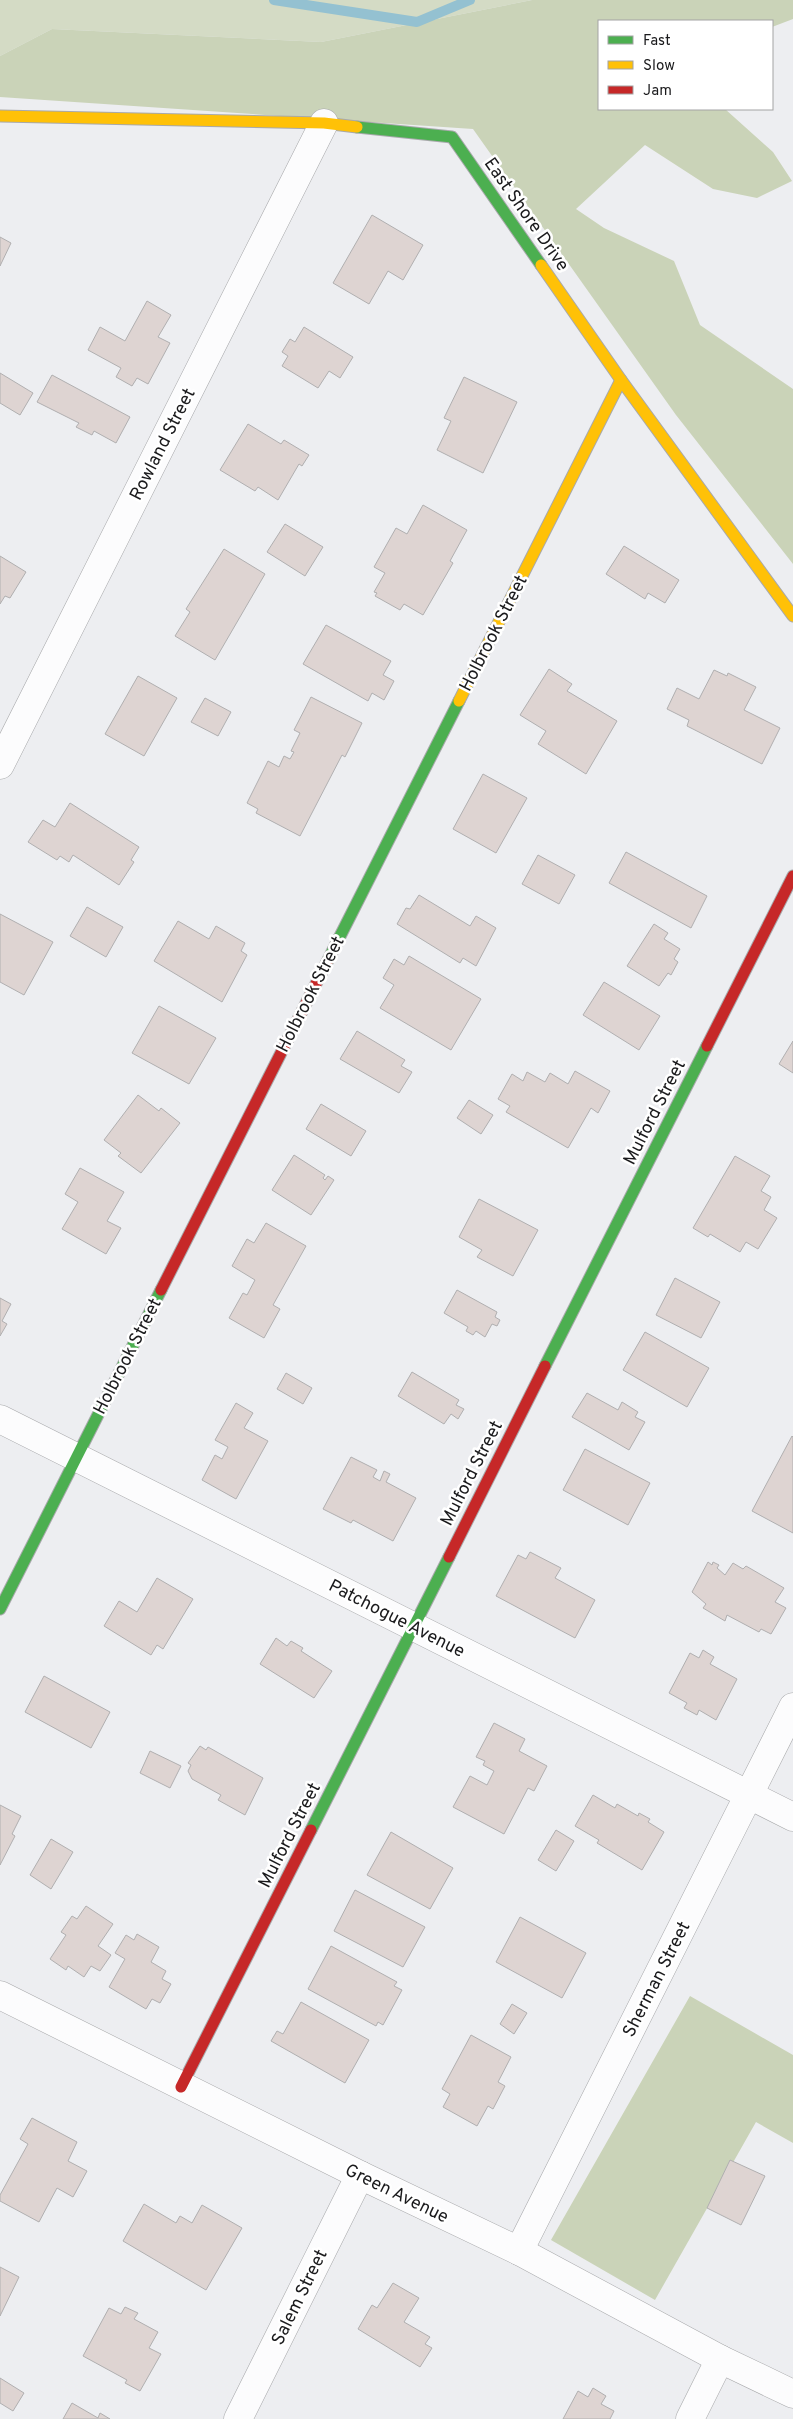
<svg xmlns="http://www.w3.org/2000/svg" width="793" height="2419" viewBox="0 0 793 2419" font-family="Overpass,sans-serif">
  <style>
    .green { fill: #d4dbc5 }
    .forest { fill: #cad3b8 }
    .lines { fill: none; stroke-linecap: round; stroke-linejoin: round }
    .stream { stroke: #94c1d1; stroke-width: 10 }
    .building { fill: #ded4d2; stroke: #b0afb0 }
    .street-casing { stroke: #a8a9ab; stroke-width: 29 }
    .fast-casing { stroke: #a8a9ab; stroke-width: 13 }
    .slow-casing { stroke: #a8a9ab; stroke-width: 13 }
    .jam-casing { stroke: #a8a9ab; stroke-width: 13 }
    .street { stroke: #fcfcfd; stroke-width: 28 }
    .fast { stroke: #4caf50; stroke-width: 11 }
    .slow { stroke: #ffc107; stroke-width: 11 }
    .jam { stroke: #c62828; stroke-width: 11 }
    .labels { text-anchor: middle; stroke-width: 5; stroke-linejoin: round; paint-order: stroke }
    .street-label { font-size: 18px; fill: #1a1a1c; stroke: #fff }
  </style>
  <rect width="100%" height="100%" fill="#edeef1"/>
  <polygon class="green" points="0,0 532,0 321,42 52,29 0,56"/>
  <g class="forest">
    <polygon points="532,0 793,0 793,19 772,27 772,21 599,21 599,109 725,109 773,152 792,181 757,198 713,189 645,145 576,209 604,228 674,261 700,325 793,389 793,564 676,415 473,129 0,97 0,56 52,29 321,42"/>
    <polygon points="690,1996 793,2055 793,2143 756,2122 655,2300 551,2240"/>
  </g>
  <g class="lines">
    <polyline class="stream" points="274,0 417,22 470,0"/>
  </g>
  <g class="building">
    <polygon points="372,215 423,245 403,280 388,271 369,304 333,283"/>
    <polygon points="0,237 11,243 0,266"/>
    <polygon points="147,301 171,315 158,337 170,343 148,384 137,378 132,386 116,377 121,368 88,350 100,327 125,341"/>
    <polygon points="304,327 353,357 340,378 329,371 318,388 282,366 288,356 282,352 290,339 295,342"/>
    <polygon points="0,373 33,393 20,415 0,403"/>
    <polygon points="52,375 130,417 116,443 94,431 92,435 76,427 79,423 37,402"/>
    <polygon points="464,377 517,402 483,473 437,450 451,421 444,418"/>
    <polygon points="248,424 281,444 284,440 309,455 302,466 299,464 278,500 258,487 255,491 220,470"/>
    <polygon points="423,505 467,530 450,561 453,563 423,615 404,604 400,610 375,596 377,593 374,592 385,573 374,567 396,528 407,534"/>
    <polygon points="285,524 323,547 305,576 267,552"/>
    <polygon points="624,546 679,580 665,603 648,593 645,599 606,574"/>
    <polygon points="224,549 265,574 215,660 175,636 190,612 186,609"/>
    <polygon points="0,556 26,572 10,598 5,596 0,604"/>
    <polygon points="326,625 391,661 383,675 394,681 384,700 372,693 368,701 303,664"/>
    <polygon points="549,669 572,684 567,691 617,721 586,774 538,744 546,731 520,715"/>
    <polygon points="714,670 727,676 728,673 756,687 744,710 780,728 762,764 687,726 689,720 667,709 677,688 699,699"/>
    <polygon points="138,676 177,698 144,756 105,734"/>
    <polygon points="311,697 362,723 345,757 342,755 300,836 256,813 258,809 247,803 268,761 279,767 284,756 290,759 294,752 291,751 300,733 294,730"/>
    <polygon points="205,698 231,712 218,736 191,722"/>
    <polygon points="483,774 527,798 496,853 453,829"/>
    <polygon points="70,803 139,847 131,860 134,862 119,885 73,855 69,862 60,856 57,860 28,842 43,820 55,827"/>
    <polygon points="626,852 707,896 691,928 609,883"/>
    <polygon points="538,855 575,875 559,904 522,884"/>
    <polygon points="419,895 470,926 476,916 496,928 476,966 463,958 460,963 397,924 406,908 410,909"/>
    <polygon points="87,907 123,927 106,957 70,936"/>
    <polygon points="0,914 53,942 24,995 0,982"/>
    <polygon points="178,921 209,939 216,926 245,943 241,951 247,955 222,1002 154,961"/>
    <polygon points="654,924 668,933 664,939 680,949 674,959 678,962 671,975 668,973 659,986 627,966"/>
    <polygon points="409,956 481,999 451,1050 380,1008 394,985 383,978 394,959 404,965"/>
    <polygon points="604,982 660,1016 639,1050 583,1015"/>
    <polygon points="159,1006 216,1038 189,1084 132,1053"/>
    <polygon points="357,1031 405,1060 401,1066 412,1072 399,1093 340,1059"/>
    <polygon points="793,1041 793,1073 779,1064"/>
    <polygon points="575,1071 610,1091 598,1113 591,1108 568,1148 506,1112 510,1106 498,1099 512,1074 523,1081 527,1072 545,1082 550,1073 568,1084"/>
    <polygon points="138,1095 159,1111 161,1108 180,1123 141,1173 118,1156 121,1153 104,1140"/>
    <polygon points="469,1100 493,1115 481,1134 457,1118"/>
    <polygon points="321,1104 366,1131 351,1156 306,1129"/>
    <polygon points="294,1155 325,1175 323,1178 325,1180 328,1176 334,1180 311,1215 272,1190"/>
    <polygon points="735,1156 770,1176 761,1191 771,1197 764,1210 777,1218 758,1249 746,1242 740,1252 710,1234 708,1237 693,1228"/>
    <polygon points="80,1168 124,1192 107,1221 121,1228 106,1254 62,1229 78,1202 65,1194"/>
    <polygon points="479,1199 538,1230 513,1276 477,1257 482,1250 459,1237"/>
    <polygon points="266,1223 306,1246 273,1305 280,1309 264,1338 229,1318 243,1293 247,1295 255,1280 232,1266 247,1239 254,1243"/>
    <polygon points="675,1278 720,1302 701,1338 656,1315"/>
    <polygon points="457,1290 497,1312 495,1317 500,1320 497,1326 492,1324 485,1337 476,1331 473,1335 466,1331 468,1327 444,1313"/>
    <polygon points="0,1298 11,1304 2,1321 7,1324 0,1336"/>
    <polygon points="645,1332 709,1368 687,1407 623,1370"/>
    <polygon points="412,1372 459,1400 456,1405 464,1409 458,1419 451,1414 444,1424 398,1396"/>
    <polygon points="286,1373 312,1388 303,1404 277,1389"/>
    <polygon points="587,1393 618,1410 622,1402 638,1412 635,1417 645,1422 629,1450 572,1417"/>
    <polygon points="236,1403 253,1413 244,1428 268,1441 236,1499 202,1480 215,1455 222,1459 228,1447 215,1440"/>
    <polygon points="792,1436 793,1437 793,1533 752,1511"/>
    <polygon points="585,1449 650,1483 628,1525 563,1490"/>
    <polygon points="351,1457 377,1470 373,1477 380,1481 384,1471 390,1474 386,1482 416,1498 393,1541 353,1520 351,1523 323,1509"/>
    <polygon points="530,1552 561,1568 555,1578 595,1600 575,1638 496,1596 518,1555 526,1559"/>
    <polygon points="708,1562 712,1565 713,1562 719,1565 717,1568 725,1575 733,1563 743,1569 746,1566 784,1588 775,1602 786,1608 771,1634 761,1629 759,1632 727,1615 725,1621 703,1608 706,1604 692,1592"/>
    <polygon points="157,1578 193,1599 163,1649 157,1645 151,1655 104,1626 119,1601 137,1612"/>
    <polygon points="276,1638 287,1646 291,1641 303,1648 301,1651 332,1671 314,1698 260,1664"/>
    <polygon points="703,1650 714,1657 710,1664 737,1679 716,1720 699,1710 697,1715 684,1708 687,1703 669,1693 690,1653 699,1658"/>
    <polygon points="44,1676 110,1712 91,1748 25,1712"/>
    <polygon points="494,1723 525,1739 519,1751 547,1766 534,1791 528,1788 504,1834 453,1807 470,1776 487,1785 494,1771 483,1765 485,1761 476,1757"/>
    <polygon points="200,1746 206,1750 208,1747 263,1778 245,1815 218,1800 221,1795 192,1779 188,1771 191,1765 188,1763"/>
    <polygon points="150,1751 181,1766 170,1788 140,1773"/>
    <polygon points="593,1795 615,1808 617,1804 638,1816 639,1813 650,1819 648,1822 664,1832 642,1870 597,1843 599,1840 575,1826"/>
    <polygon points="0,1805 21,1816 12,1834 15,1836 0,1865"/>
    <polygon points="556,1830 574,1841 556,1871 538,1860"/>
    <polygon points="391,1832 453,1868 430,1909 367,1875"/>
    <polygon points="51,1839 73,1852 51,1889 30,1875"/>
    <polygon points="355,1890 425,1927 403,1967 334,1931"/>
    <polygon points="86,1906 113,1924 98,1946 111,1955 100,1971 91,1966 84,1977 68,1966 66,1970 50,1959 66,1935 61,1932 72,1916 77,1919"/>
    <polygon points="520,1917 586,1953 562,1998 496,1962"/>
    <polygon points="137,1934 159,1947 151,1962 166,1971 162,1979 171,1984 160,2003 152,1999 146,2009 109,1987 125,1959 115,1953 126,1935 134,1940"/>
    <polygon points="331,1946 397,1982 394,1986 402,1990 383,2025 378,2022 376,2026 308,1989"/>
    <polygon points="301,2002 369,2040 345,2083 271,2041 277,2031 283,2034"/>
    <polygon points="512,2004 527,2013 514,2034 500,2024"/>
    <polygon points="471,2035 511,2057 498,2082 505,2086 493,2109 488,2106 477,2126 443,2107 450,2094 442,2089"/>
    <polygon points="32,2118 77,2142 68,2161 87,2171 73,2197 57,2188 39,2222 0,2201 0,2195 28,2144 20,2139"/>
    <polygon points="730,2160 765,2176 741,2225 707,2208"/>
    <polygon points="144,2204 176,2223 180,2216 192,2223 202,2205 242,2228 206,2290 123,2241"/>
    <polygon points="0,2267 19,2277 0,2316"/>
    <polygon points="393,2283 419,2298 404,2322 430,2337 425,2344 432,2348 420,2367 358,2329 372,2305 377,2308"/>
    <polygon points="125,2307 138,2313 134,2319 158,2332 149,2348 161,2354 140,2391 125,2383 127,2380 83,2356 109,2308 121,2314"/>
    <polygon points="0,2378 24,2393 13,2411 0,2403"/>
    <polygon points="593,2388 606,2396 601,2404 614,2411 610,2419 563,2419 578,2391 588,2397"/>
    <polygon points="72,2403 98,2418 100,2413 110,2419 63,2419"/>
  </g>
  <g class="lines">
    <g class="street-casing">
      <g id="street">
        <polyline points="0,765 324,123"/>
        <polyline points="0,1419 793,1817"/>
        <polyline points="0,1995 360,2175 519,2251 720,2359 793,2394"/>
        <polyline points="519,2251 793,1707"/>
        <polyline points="238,2419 360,2175"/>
        <polyline points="690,2419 720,2359"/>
      </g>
    </g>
    <g class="fast-casing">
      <g id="fast">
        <polyline points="357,127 452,137 541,265"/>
        <polyline points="327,962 459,701"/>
        <polyline points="545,1366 707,1046"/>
        <polyline points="0,1609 161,1290"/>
        <polyline points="311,1830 449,1557"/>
      </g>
    </g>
    <g class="slow-casing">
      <g id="slow">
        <polyline points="0,116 324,123 357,127"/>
        <polyline points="541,265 621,380 793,616"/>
        <polyline points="459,701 621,380"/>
      </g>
    </g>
    <g class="jam-casing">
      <g id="jam">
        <polyline points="707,1046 793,876"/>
        <polyline points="161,1290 327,962"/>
        <polyline points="449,1557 545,1366"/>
        <polyline points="181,2087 311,1830"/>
      </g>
    </g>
    <use href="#street" class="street"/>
    <use href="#fast" class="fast"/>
    <use href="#slow" class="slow"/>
    <use href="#jam" class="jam"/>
  </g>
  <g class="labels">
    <g class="street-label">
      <text transform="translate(527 214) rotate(55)" y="6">East Shore Drive</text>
      <text transform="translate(162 444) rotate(-63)" y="6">Rowland Street</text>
      <text transform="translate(493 633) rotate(-63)" y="6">Holbrook Street</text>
      <text transform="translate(310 994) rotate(-63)" y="6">Holbrook Street</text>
      <text transform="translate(654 1112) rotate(-63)" y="6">Mulford Street</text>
      <text transform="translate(127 1356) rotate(-63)" y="6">Holbrook Street</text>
      <text transform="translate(471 1473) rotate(-63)" y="6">Mulford Street</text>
      <text transform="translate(397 1618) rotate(27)" y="6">Patchogue Avenue</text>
      <text transform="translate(289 1835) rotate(-63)" y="6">Mulford Street</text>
      <text transform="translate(656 1979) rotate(-63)" y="6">Sherman Street</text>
      <text transform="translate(397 2193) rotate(26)" y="6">Green Avenue</text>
      <text transform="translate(299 2297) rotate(-64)" y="6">Salem Street</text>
    </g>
  </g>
  <rect x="598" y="20" width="175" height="90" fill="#ffffff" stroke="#a3a3a4"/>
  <rect x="608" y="36" width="25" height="8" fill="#4caf50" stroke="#a3a3a4"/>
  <text x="643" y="45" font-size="15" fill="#1a1a1c">Fast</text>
  <rect x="608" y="61" width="25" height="8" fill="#ffc107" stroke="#a3a3a4"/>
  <text x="643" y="70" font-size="15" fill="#1a1a1c">Slow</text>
  <rect x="608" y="86" width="25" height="8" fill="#c62828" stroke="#a3a3a4"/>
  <text x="643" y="95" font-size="15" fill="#1a1a1c">Jam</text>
</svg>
